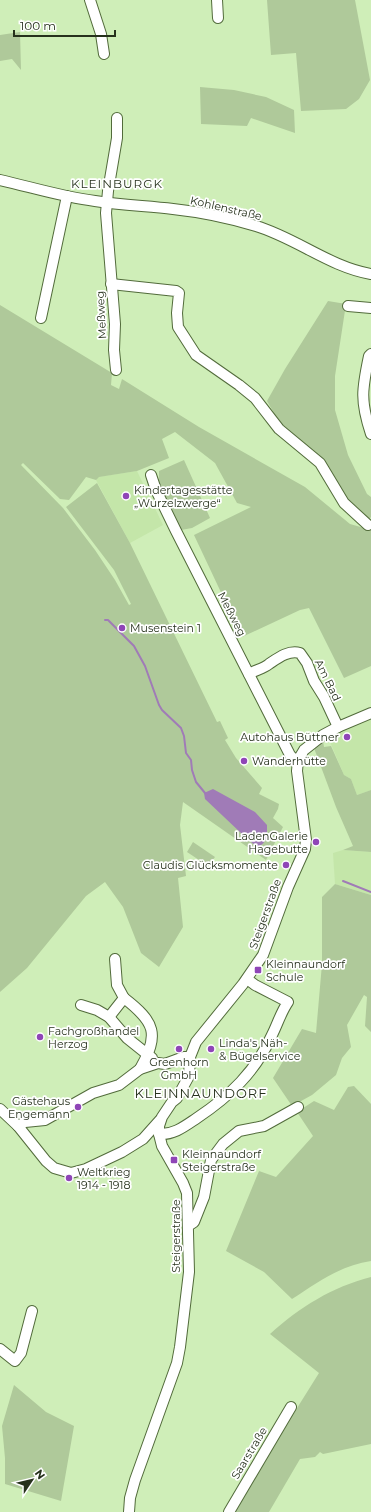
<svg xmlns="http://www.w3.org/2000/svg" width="371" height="1512" viewBox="0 0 371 1512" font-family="Montserrat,sans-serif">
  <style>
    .built { fill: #c4e6a9 }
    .green { fill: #afc99a }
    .water { fill: #a07bb7 }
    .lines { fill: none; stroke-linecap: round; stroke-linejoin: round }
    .stream { stroke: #a07bb7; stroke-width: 2 }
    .minor-casing { stroke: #526b3b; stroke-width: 12 }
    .minor { stroke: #fff; stroke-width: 10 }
    .poi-dot { fill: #8f45b7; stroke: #fff; stroke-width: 1.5 }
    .labels { text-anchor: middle; stroke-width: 3.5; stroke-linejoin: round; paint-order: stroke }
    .street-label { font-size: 11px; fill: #26311c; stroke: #fff }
    .poi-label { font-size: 11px; fill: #26311c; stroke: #fff; text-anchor: start }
    .neighbourhood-label { font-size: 12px; letter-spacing: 1px; fill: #26311c; stroke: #fff }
    .quarter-label { font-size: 13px; letter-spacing: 1px; fill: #26311c; stroke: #fff }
  </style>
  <rect width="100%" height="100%" fill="#cfeeb8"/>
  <g class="built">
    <polygon points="137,471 163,525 130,543 96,480 98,477"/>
    <polygon points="371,717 371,790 357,795 351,779 344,775 328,737"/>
    <polygon points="343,850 371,852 371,895 335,884 333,853"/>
  </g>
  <g class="green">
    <polygon points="267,0 355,0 370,80 359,99 346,109 301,111 296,53 271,55"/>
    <polygon points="20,32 21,70 12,59 0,61 0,35"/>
    <polygon points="200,87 234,90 266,97 294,110 295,133 251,118 247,126 201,124"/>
    <polygon points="328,301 346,304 335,376 335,410 348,455 367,494 371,497 371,517 368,521 339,492 282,427 267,401 285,369"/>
    <polygon points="0,305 112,373 111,385 119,389 122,379 199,427 305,487 350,524 371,530 371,666 344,678 309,608 300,610 242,637 194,535 251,507 237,503 215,463 175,432 162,439 169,458 137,471 99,477 96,480 86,477 69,500 60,499 23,463 21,465 63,508 95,550 115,580 129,605 131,604 114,570 66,507 97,483 130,543 217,722 220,721 228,738 225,740 236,758 262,788 259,794 279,804 278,809 273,818 283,827 266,860 183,802 180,825 186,876 178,878 183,927 159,967 141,953 123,907 105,882 86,896 27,968 0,992"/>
    <polygon points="184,460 210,518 192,528 181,530 161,489 159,490 159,471"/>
    <polygon points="323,741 324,747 331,746 344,775 351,779 357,795 371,790 371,852 343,850 353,846 336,807 314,748"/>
    <polygon points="193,842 215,857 208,866 187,852"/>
    <polygon points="335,884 371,895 371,1032 365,1026 367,997 364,995 347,1025 351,1047 342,1058 336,1075 312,1095 292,1106 273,1078 302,1029 316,1033 322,964 322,897"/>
    <path d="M354 1086 371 1104V1261C341 1265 317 1283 292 1299L264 1272 226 1251 259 1171 276 1177 313 1136 297 1112 314 1101 334 1110 348 1087Z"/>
    <path d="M371 1277V1444L323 1454 320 1452 315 1457 300 1459 269 1512H232L319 1373 270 1334C300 1307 332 1287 371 1277Z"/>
    <polygon points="14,1385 46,1412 74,1426 61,1501 5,1484 5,1458 2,1426"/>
  </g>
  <path class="water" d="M213 789 255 812 267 825C267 835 268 843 257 847L242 834 205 799 204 793Z"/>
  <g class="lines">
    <g class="stream">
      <polyline points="105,620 108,620 134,646 145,666 159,705 162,710 181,728 184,736 186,753 191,760 192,770 196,782 205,793"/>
      <polyline points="343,881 371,892"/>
    </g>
    <g class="minor-casing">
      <g id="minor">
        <polyline points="90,0 101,34 104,54"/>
        <polyline points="217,0 218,18"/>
        <path d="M0 180C31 187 63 197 95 201 121 205 147 206 173 209 201 212 230 218 256 226 296 238 330 267 371 274"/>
        <polyline points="111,284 176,291 179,293 177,313 178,327 196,355 239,385 255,398 279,429 320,463 344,503 368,525"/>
        <polyline points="348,306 371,308"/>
        <polyline points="41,318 67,196"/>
        <path d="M371 354 369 356C362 389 360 401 371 434"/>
        <polyline points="116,370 114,350 115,324 106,213 108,191 117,138 117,118"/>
        <polyline points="151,475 156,490 176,531 290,755 293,758 298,760"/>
        <path d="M249 674C255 670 263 669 269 664 278 658 288 650 300 653L307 663 314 681 324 697 338 727"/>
        <polyline points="115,959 117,985 124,998"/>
        <polyline points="81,1005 97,1010 109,1017 127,1038 152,1058"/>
        <path d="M109 1017 124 998C155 1022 160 1034 140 1069"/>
        <polyline points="0,1109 18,1126 46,1161 54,1168 71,1173 86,1169 122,1152 143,1139 160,1120"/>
        <polyline points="18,1126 25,1122 45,1120 93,1093 119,1085 140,1069 158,1063 165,1064 184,1057 190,1057"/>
        <path d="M159 1134C174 1135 185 1126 197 1118 230 1096 256 1071 272 1035 278 1023 281 1012 288 1002L255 985 247 979"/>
        <polyline points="189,1224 191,1224 194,1222 204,1197 211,1160 223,1144 239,1131 264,1126 298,1107"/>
        <polyline points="0,1349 15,1361 21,1353 32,1311"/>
        <polyline points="129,1512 130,1498 135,1480 177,1363 180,1347 189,1272 187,1193 183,1183 162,1146 159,1134 159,1126 162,1117 172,1102 177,1098 189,1076 190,1057 196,1042 243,984 263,955 288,887 305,849 306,840 297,771 298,760 304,750 323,735 338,727 371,713"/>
        <polyline points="229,1512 291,1407"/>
      </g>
    </g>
    <use href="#minor" class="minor"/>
  </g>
  <g class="poi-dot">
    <circle cx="126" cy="496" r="4"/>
    <circle cx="122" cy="628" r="4"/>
    <circle cx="347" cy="737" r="4"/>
    <circle cx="244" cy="761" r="4"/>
    <circle cx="316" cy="842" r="4"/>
    <circle cx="286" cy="865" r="4"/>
    <rect x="254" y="966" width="8" height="8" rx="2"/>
    <circle cx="40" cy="1037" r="4"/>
    <circle cx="179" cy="1049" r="4"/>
    <circle cx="211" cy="1049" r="4"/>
    <circle cx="78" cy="1107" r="4"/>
    <rect x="170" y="1156" width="8" height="8" rx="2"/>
    <circle cx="69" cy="1178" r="4"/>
  </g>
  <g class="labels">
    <g class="street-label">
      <text transform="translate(226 208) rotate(13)" y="4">Kohlenstraße</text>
      <text transform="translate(101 315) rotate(-93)" y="4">Meßweg</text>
      <text transform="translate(232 614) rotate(63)" y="4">Meßweg</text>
      <text transform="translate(328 680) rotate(64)" y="4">Am Bad</text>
      <text transform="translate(265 914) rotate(-70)" y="4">Steigerstraße</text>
      <text transform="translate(176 1236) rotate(-90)" y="4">Steigerstraße</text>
      <text transform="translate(249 1453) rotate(-59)" y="4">Saarstraße</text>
    </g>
    <g class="poi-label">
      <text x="134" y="494">Kindertagesstätte<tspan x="134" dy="13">„Wurzelzwerge“</tspan></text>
      <text x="130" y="632">Musenstein 1</text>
      <text x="339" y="741" text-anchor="end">Autohaus Büttner</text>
      <text x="252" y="765">Wanderhütte</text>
      <text x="308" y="840" text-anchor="end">LadenGalerie<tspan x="308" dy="13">Hagebutte</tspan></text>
      <text x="278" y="869" text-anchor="end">Claudis Glücksmomente</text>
      <text x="266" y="968">Kleinnaundorf<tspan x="266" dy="13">Schule</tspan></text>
      <text x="48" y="1035">Fachgroßhandel<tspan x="48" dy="13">Herzog</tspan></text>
      <text x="219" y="1047">Linda's Näh-<tspan x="219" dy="13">&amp; Bügelservice</tspan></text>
      <text x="179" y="1066" text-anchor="middle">Greenhorn<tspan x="179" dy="13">GmbH</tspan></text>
      <text x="70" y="1105" text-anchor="end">Gästehaus<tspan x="70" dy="13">Engemann</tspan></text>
      <text x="182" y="1158">Kleinnaundorf<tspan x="182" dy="13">Steigerstraße</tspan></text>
      <text x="77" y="1176">Weltkrieg<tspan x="77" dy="13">1914 - 1918</tspan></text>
    </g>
    <g class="neighbourhood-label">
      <text x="117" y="188">KLEINBURGK</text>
    </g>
    <g class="quarter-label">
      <text x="201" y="1098">KLEINNAUNDORF</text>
    </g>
  </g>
  <g transform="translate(32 1480) rotate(55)" stroke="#ffffff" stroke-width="3" paint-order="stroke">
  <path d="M0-3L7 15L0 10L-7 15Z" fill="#26311c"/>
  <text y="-6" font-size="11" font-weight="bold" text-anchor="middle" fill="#26311c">N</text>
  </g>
  <path d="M14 30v6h101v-6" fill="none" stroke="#26311c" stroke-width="2"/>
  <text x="20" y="30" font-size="12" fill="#26311c" stroke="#ffffff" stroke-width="3" paint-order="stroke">100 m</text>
</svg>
